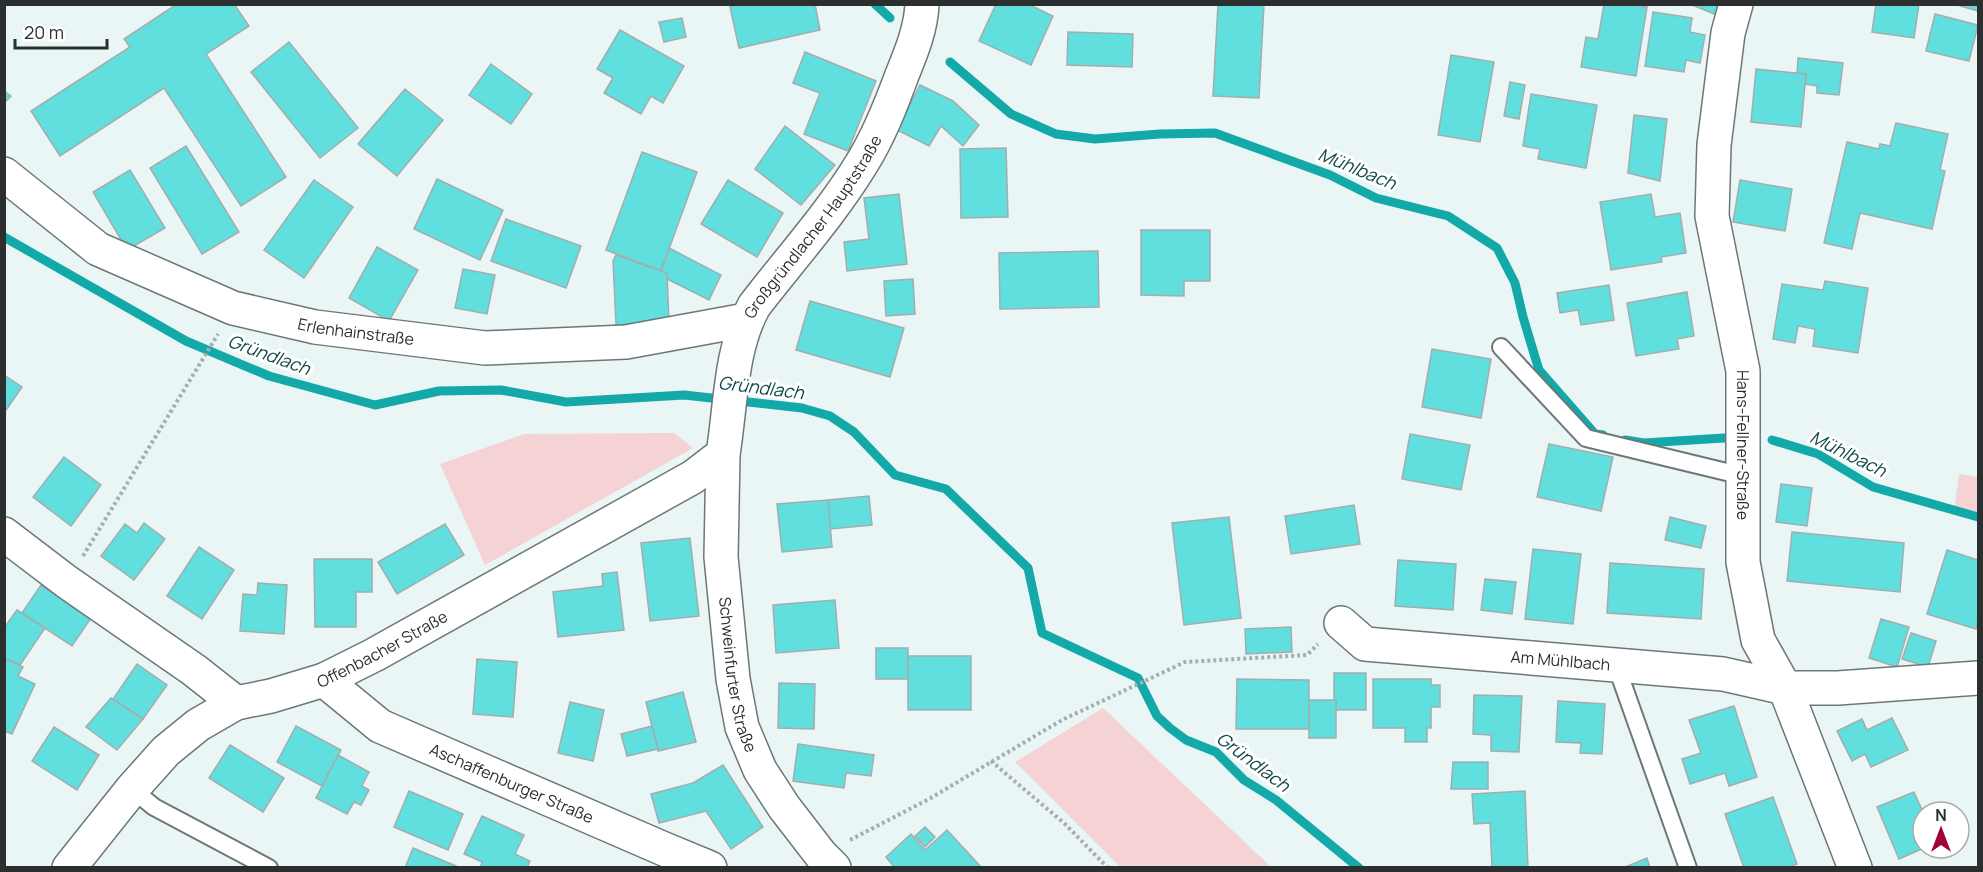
<svg xmlns="http://www.w3.org/2000/svg" width="1983" height="872" viewBox="0 0 1983 872" font-family="Manrope,sans-serif">
  <style>
    .green { fill: #f5d2d4 }
    .lines { fill: none; stroke-linecap: round; stroke-linejoin: round }
    .stream { stroke: #14a9a9; stroke-width: 9 }
    .building { fill: #61dfde; stroke: #a3adad; stroke-width: 1.5 }
    .service-casing { stroke: #6d7777; stroke-width: 20 }
    .minor-casing { stroke: #6d7777; stroke-width: 36 }
    .tertiary-casing { stroke: #6d7777; stroke-width: 36 }
    .path { stroke: #a6afaf; stroke-width: 4; stroke-dasharray: 3 3; stroke-linecap: butt }
    .service { stroke: #fff; stroke-width: 16 }
    .minor { stroke: #fff; stroke-width: 33 }
    .tertiary { stroke: #fff; stroke-width: 33 }
    .labels { text-anchor: middle; stroke-width: 6; stroke-linejoin: round; paint-order: stroke }
    .street-label { font-size: 16px; fill: #2b2f2f; stroke: #fff }
    .water-label { font-size: 18px; font-style: italic; fill: #104948; stroke: #fff }
  </style>
  <rect width="100%" height="100%" fill="#eaf5f5"/>
  <g class="green">
    <polygon points="674,433 693,448 485,565 440,464 524,434"/>
    <polygon points="1959,474 1978,477 1978,517 1954,512"/>
    <polygon points="1103,708 1271,867 1120,867 1015,762"/>
  </g>
  <g class="lines">
    <g class="stream">
      <polyline points="875,4 890,18"/>
      <polyline points="950,62 1011,114 1056,134 1095,139 1160,134 1215,133 1330,175 1376,198 1448,216 1497,248 1515,283 1523,317 1539,370 1595,434 1603,435"/>
      <polyline points="4,237 186,341 269,376 375,405 439,391 501,390 566,402 684,395 802,408 830,416 854,432 895,475 946,489 1028,568 1042,633 1138,678 1157,716 1170,728 1186,740 1216,752 1244,780 1276,800 1359,868"/>
      <polyline points="1625,440 1644,443 1724,438"/>
      <polyline points="1772,440 1818,454 1873,487 1978,517"/>
    </g>
  </g>
  <g class="building">
    <polygon points="177,4 234,4 249,26 206,54 286,177 241,206 164,88 60,156 31,111 130,47 124,39"/>
    <polygon points="740,4 815,4 820,30 739,48 730,7"/>
    <polygon points="996,4 1028,4 1053,16 1031,65 979,41"/>
    <polygon points="1218,4 1264,4 1259,98 1213,96"/>
    <polygon points="1604,4 1639,4 1639,6 1647,7 1636,76 1581,67 1586,37 1598,39"/>
    <polygon points="1690,4 1724,4 1719,16"/>
    <polygon points="1876,4 1919,4 1914,38 1872,32"/>
    <polygon points="1960,4 1978,4 1978,11 1960,6"/>
    <polygon points="1653,12 1692,18 1690,32 1705,35 1700,63 1686,60 1684,72 1645,66"/>
    <polygon points="1935,14 1978,25 1969,61 1926,51"/>
    <polygon points="682,18 686,37 664,42 659,22"/>
    <polygon points="620,30 684,66 663,103 651,96 641,114 604,93 613,78 597,69"/>
    <polygon points="1068,32 1133,34 1132,67 1067,65"/>
    <polygon points="289,42 358,128 320,158 251,72"/>
    <polygon points="805,52 876,81 848,151 804,134 820,93 793,83"/>
    <polygon points="1451,55 1494,62 1480,142 1438,135"/>
    <polygon points="1798,58 1843,63 1839,95 1817,93 1817,86 1805,84 1806,74 1797,73"/>
    <polygon points="491,64 532,94 511,124 469,95"/>
    <polygon points="1756,69 1806,74 1801,127 1751,122"/>
    <polygon points="1510,82 1525,85 1519,119 1504,116"/>
    <polygon points="920,85 953,101 979,125 963,146 941,126 929,146 897,130"/>
    <polygon points="405,89 443,120 397,176 358,144"/>
    <polygon points="4,91 11,96 4,103"/>
    <polygon points="1531,94 1597,105 1586,168 1538,159 1540,149 1523,146"/>
    <polygon points="1634,115 1667,119 1660,181 1628,173"/>
    <polygon points="1896,123 1948,134 1940,170 1945,171 1932,229 1860,213 1852,249 1824,243 1847,142 1879,149 1880,144 1890,146"/>
    <polygon points="785,126 835,165 801,205 755,169"/>
    <polygon points="186,146 239,232 202,254 150,168"/>
    <polygon points="1006,148 1008,217 961,218 960,149"/>
    <polygon points="642,152 697,172 661,271 606,250"/>
    <polygon points="130,170 165,228 127,250 93,192"/>
    <polygon points="437,179 503,210 480,260 414,229"/>
    <polygon points="314,180 353,207 304,278 264,250"/>
    <polygon points="728,180 783,213 757,257 701,224"/>
    <polygon points="1740,180 1792,189 1785,231 1733,222"/>
    <polygon points="899,194 907,264 847,271 844,242 869,239 864,198"/>
    <polygon points="1651,194 1655,217 1680,213 1686,253 1661,257 1662,262 1611,270 1600,202"/>
    <polygon points="506,219 581,246 566,288 491,261"/>
    <polygon points="1141,230 1210,230 1210,281 1184,281 1184,296 1141,295"/>
    <polygon points="377,247 418,270 389,321 349,298"/>
    <polygon points="669,248 721,275 709,300 667,279 667,273 661,271"/>
    <polygon points="1098,251 1099,307 1000,309 999,253"/>
    <polygon points="616,255 667,273 669,322 616,325 613,261"/>
    <polygon points="463,269 495,275 487,314 455,308"/>
    <polygon points="913,279 915,314 886,316 884,281"/>
    <polygon points="1825,281 1868,288 1858,353 1813,346 1815,329 1798,326 1795,343 1773,339 1782,284 1823,290"/>
    <polygon points="1609,285 1614,320 1581,325 1578,310 1560,313 1557,293"/>
    <polygon points="1687,292 1694,336 1677,339 1679,349 1636,356 1627,303"/>
    <polygon points="810,301 904,328 890,377 796,350"/>
    <polygon points="1432,349 1491,359 1481,418 1422,407"/>
    <polygon points="4,375 22,387 4,413"/>
    <polygon points="1410,434 1470,445 1461,490 1402,479"/>
    <polygon points="1549,444 1613,457 1601,511 1537,497"/>
    <polygon points="64,457 101,485 71,526 33,497"/>
    <polygon points="1781,484 1812,488 1807,526 1776,522"/>
    <polygon points="869,496 872,525 830,529 828,500"/>
    <polygon points="828,500 832,547 782,552 777,504"/>
    <polygon points="1354,505 1360,544 1291,554 1285,516"/>
    <polygon points="1229,517 1241,618 1184,625 1172,523"/>
    <polygon points="1670,517 1706,526 1701,548 1665,540"/>
    <polygon points="144,523 165,539 134,580 101,556 125,524 137,533"/>
    <polygon points="445,524 464,555 397,594 378,562"/>
    <polygon points="1792,532 1904,543 1900,592 1787,581"/>
    <polygon points="690,538 699,616 650,621 641,543"/>
    <polygon points="199,547 234,570 202,619 167,596"/>
    <polygon points="1533,549 1581,554 1573,624 1525,619"/>
    <polygon points="1947,550 1978,560 1978,620 1976,629 1927,614"/>
    <polygon points="314,559 372,559 372,592 356,592 356,627 315,627"/>
    <polygon points="1398,560 1456,564 1453,610 1395,606"/>
    <polygon points="1610,563 1704,569 1701,619 1607,613"/>
    <polygon points="617,572 624,630 558,637 553,592 603,586 602,574"/>
    <polygon points="1485,579 1516,582 1512,614 1481,610"/>
    <polygon points="258,583 287,585 284,634 240,631 243,594 257,595"/>
    <polygon points="41,585 91,618 72,646 22,613"/>
    <polygon points="835,600 839,648 776,653 773,605"/>
    <polygon points="17,610 45,628 20,665 4,658 4,628"/>
    <polygon points="1881,619 1909,627 1897,667 1869,658"/>
    <polygon points="1291,627 1292,652 1246,654 1245,629"/>
    <polygon points="1911,633 1936,641 1928,667 1902,659"/>
    <rect x="876" y="648" width="32" height="31"/>
    <rect x="908" y="656" width="63" height="54"/>
    <polygon points="4,658 23,667 18,676 35,684 12,734 4,731"/>
    <polygon points="477,659 517,662 513,717 473,714"/>
    <polygon points="137,664 167,685 143,719 113,699"/>
    <polygon points="1334,673 1366,673 1366,710 1336,710 1336,700 1334,700"/>
    <polygon points="1237,679 1309,680 1309,729 1236,729"/>
    <polygon points="1373,679 1431,679 1431,685 1440,685 1440,707 1431,707 1431,728 1427,728 1427,742 1405,742 1405,728 1373,728"/>
    <polygon points="779,683 815,684 814,729 778,728"/>
    <polygon points="683,692 696,742 658,751 646,702"/>
    <polygon points="1474,695 1522,696 1519,752 1491,751 1491,735 1473,734"/>
    <polygon points="111,698 143,719 117,750 86,727"/>
    <rect x="1309" y="700" width="27" height="38"/>
    <polygon points="1558,701 1605,704 1602,754 1580,753 1581,743 1556,742"/>
    <polygon points="570,702 604,710 593,761 558,753"/>
    <polygon points="1734,706 1757,777 1729,786 1725,773 1690,784 1682,759 1701,753 1689,720"/>
    <polygon points="1892,718 1908,750 1871,767 1865,754 1852,761 1837,731 1862,719 1867,730"/>
    <polygon points="296,726 341,750 322,786 277,762"/>
    <polygon points="652,726 658,749 627,756 621,734"/>
    <polygon points="54,727 99,755 77,790 32,761"/>
    <polygon points="798,744 874,755 871,776 846,773 844,788 793,781"/>
    <polygon points="230,745 284,778 263,812 209,778"/>
    <polygon points="338,755 369,772 362,786 369,790 361,805 354,802 347,814 316,798"/>
    <polygon points="1453,762 1488,762 1488,789 1451,789"/>
    <polygon points="723,765 763,827 731,849 706,811 659,823 651,794 693,783"/>
    <polygon points="409,791 463,814 448,850 394,827"/>
    <polygon points="1525,791 1528,868 1492,868 1490,823 1474,824 1472,794"/>
    <polygon points="1914,792 1923,812 1924,848 1899,859 1877,807"/>
    <polygon points="1773,797 1797,864 1787,868 1744,868 1725,814"/>
    <polygon points="482,816 524,835 515,854 530,861 527,868 480,868 482,862 464,854"/>
    <polygon points="925,827 935,837 925,847 915,836"/>
    <polygon points="947,830 982,868 895,868 886,857 911,834 925,850"/>
    <polygon points="413,848 456,866 455,868 405,868"/>
    <polygon points="1647,858 1650,868 1623,868"/>
  </g>
  <g class="lines">
    <g class="service-casing">
      <g id="service">
        <polyline points="1501,347 1586,438 1743,476"/>
        <polyline points="1616,665 1688,868"/>
        <polyline points="132,789 154,807 269,868"/>
      </g>
    </g>
    <g class="minor-casing">
      <g id="minor">
        <path id="s1" d="M1736 4 1728 33 1714 145 1712 216 1743 371V562L1758 640 1785 688 1855 868"/>
        <path id="s2" d="M4 174 98 249 233 308 315 327 485 348 626 342 746 320"/>
        <path id="s3" d="M723 454 721 557 733 679 742 727 760 770 784 807 821 855 834 868"/>
        <polyline points="4,534 67,582 194,670 236,703"/>
        <path id="s4" d="M1341 623 1365 644 1723 674 1785 688H1838L1978 678"/>
        <path id="s5" d="M324 680 380 726 664 849 710 868"/>
      </g>
    </g>
    <g class="tertiary-casing">
      <g id="tertiary">
        <path id="s6" d="M69 868 132 789 166 751 198 725 236 703 271 696 324 680 374 655 693 477 723 454C731 405 730 350 754 306 790 259 831 214 862 163 879 136 891 105 902 75 911 53 921 29 922 4"/>
      </g>
    </g>
    <g class="path">
      <polyline points="83,556 218,334"/>
      <polyline points="991,761 1065,824 1108,868"/>
      <polyline points="850,840 929,799 1062,720 1185,662 1307,655 1318,644"/>
    </g>
    <use href="#service" class="service"/>
    <use href="#minor" class="minor"/>
    <use href="#tertiary" class="tertiary"/>
  </g>
  <g class="labels">
    <g class="street-label">
      <text dy="6" stroke="none"><textPath href="#s6" startOffset="1038">Großgründlacher Hauptstraße</textPath></text>
      <text dy="6" stroke="none"><textPath href="#s2" startOffset="393">Erlenhainstraße</textPath></text>
      <text dy="6" stroke="none"><textPath href="#s1" startOffset="446">Hans-Fellner-Straße</textPath></text>
      <text dy="6" stroke="none"><textPath href="#s6" startOffset="394">Offenbacher Straße</textPath></text>
      <text dy="6" stroke="none"><textPath href="#s4" startOffset="228">Am Mühlbach</textPath></text>
      <text dy="6" stroke="none"><textPath href="#s3" startOffset="222">Schweinfurter Straße</textPath></text>
      <text dy="6" stroke="none"><textPath href="#s5" startOffset="216">Aschaffenburger Straße</textPath></text>
    </g>
    <g class="water-label">
      <text transform="translate(1357 169) rotate(22)" y="6">Mühlbach</text>
      <text transform="translate(269 355) rotate(20)" y="6">Gründlach</text>
      <text transform="translate(761 388) rotate(7)" y="6">Gründlach</text>
      <text transform="translate(1848 454) rotate(26)" y="6">Mühlbach</text>
      <text transform="translate(1253 762) rotate(37)" y="6">Gründlach</text>
    </g>
  </g>
  <rect width="1983" height="872" fill="none" stroke="#2b2f2f" stroke-width="12"/>
  <g transform="translate(1941 830)"><circle r="28" fill="#ffffff" stroke="#aaacac" stroke-width="1.5"/>
  <path d="M0-4.5L10 22L0 15L-10 22Z" fill="#a20238"/>
  <text y="-9" font-size="16" font-weight="bold" text-anchor="middle" fill="#2b2f2f">N</text>
  </g>
  <path d="M15 39v9h92v-9" fill="none" stroke="#2b2f2f" stroke-width="3"/>
  <text x="24" y="39" font-size="18" fill="#2b2f2f" stroke="#ffffff" stroke-width="4.5" paint-order="stroke">20 m</text>
</svg>
